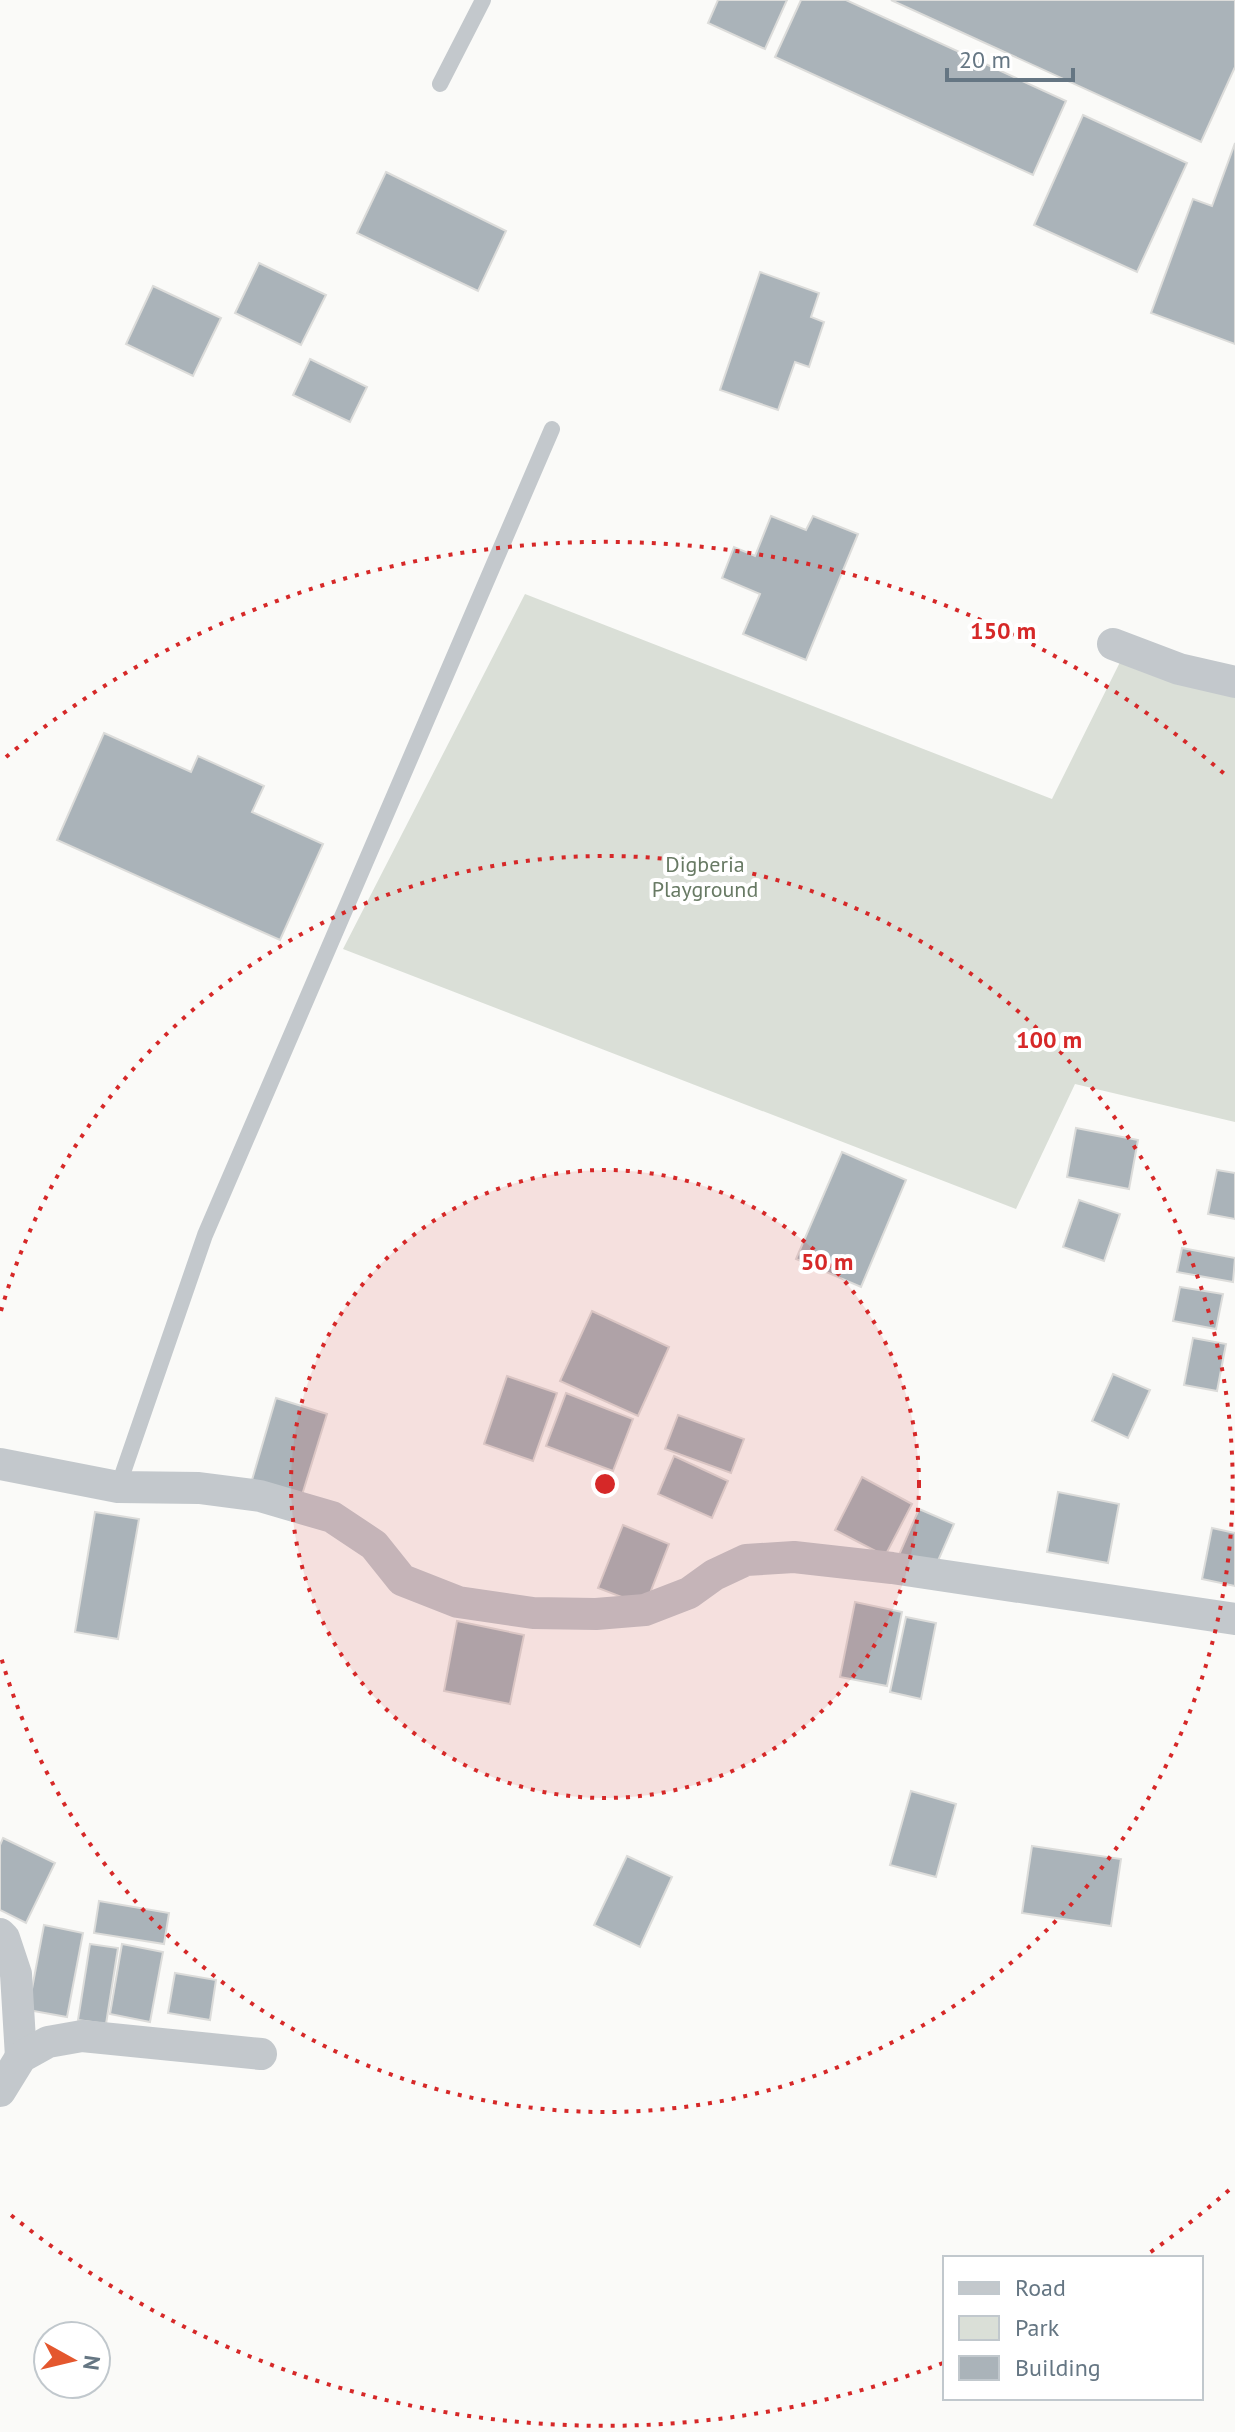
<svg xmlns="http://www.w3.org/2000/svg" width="1235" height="2432" viewBox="0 0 1235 2432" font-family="'PT Sans',sans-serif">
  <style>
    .park { fill: #dadfd7 }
    .building { fill: #aab3b9; stroke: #dcdcda; stroke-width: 2 }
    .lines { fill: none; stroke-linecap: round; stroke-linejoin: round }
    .lane { stroke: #c3c8cc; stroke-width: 16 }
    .street { stroke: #c3c8cc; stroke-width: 32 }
    .ring { fill: none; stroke: #d62828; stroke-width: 4; stroke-dasharray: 4 8 }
    .labels { text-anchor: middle; stroke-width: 8; stroke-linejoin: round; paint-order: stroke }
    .park-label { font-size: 22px; fill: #687a64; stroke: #fff }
    .centre { fill: #d62828; stroke: #fff; stroke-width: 4 }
    .ring-label { font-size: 24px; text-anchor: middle; font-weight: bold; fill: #d62828; stroke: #fff; stroke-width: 8; stroke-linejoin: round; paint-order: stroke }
  </style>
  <rect width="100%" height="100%" fill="#fafaf8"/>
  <polygon class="park" points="525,594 1052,799 1128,646 1235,677 1235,1122 1075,1084 1016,1209 343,949"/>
  <g class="building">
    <polygon points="718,0 787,0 765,49 708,23"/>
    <polygon points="801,0 846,0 1066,101 1033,175 775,57"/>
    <polygon points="891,0 1235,0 1235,67 1201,142"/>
    <polygon points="1083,115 1187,163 1137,272 1034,225"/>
    <polygon points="1235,143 1235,344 1151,313 1193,199 1212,206"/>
    <polygon points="386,172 506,231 478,291 357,233"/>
    <polygon points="259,263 326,295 301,345 235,313"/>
    <polygon points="760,272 819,293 811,317 824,322 809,367 795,362 778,410 720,390"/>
    <polygon points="153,286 221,318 193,376 126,344"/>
    <polygon points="310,359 367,387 350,422 293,395"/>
    <polygon points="771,516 806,530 813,516 858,534 806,660 743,634 760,594 722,578 734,547 755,556"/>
    <polygon points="104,733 191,772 198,756 264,786 252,812 323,844 280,940 57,840"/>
    <polygon points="1076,1128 1138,1140 1129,1189 1067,1177"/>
    <polygon points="842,1152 906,1180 861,1287 796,1259"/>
    <polygon points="1217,1170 1235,1173 1235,1219 1208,1214"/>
    <polygon points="1079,1200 1120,1214 1104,1261 1063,1247"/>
    <polygon points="1182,1248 1235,1258 1233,1282 1177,1272"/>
    <polygon points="1180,1287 1223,1294 1216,1329 1173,1321"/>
    <polygon points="592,1311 669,1347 638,1416 560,1381"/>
    <polygon points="1193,1338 1226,1344 1217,1391 1184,1385"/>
    <polygon points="1113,1374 1150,1390 1128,1438 1092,1421"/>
    <polygon points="507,1376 557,1393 533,1461 484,1444"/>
    <polygon points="566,1393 633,1419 613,1471 546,1446"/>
    <polygon points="276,1398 327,1414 302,1495 252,1480"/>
    <polygon points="678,1415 744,1439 731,1473 665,1449"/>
    <polygon points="674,1456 728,1481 712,1518 658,1494"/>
    <polygon points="862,1477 912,1504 885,1556 835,1530"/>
    <polygon points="1058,1492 1119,1504 1108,1563 1047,1552"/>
    <polygon points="919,1509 954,1524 934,1570 899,1555"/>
    <polygon points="95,1512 139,1519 118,1639 75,1632"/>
    <polygon points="623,1525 669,1544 645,1606 598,1588"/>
    <polygon points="1212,1528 1235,1533 1235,1586 1202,1579"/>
    <polygon points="855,1602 902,1612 887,1686 840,1677"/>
    <polygon points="906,1617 936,1623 921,1699 890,1692"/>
    <polygon points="457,1621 524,1635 510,1704 444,1691"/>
    <polygon points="911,1791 956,1804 936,1877 890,1865"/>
    <polygon points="3,1838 55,1863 26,1923 0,1910 0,1845"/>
    <polygon points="1032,1846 1121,1859 1111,1926 1022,1913"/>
    <polygon points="627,1856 672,1877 640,1947 594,1925"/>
    <polygon points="99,1901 169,1913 164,1944 94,1933"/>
    <polygon points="44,1925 83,1933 67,2017 28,2010"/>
    <polygon points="90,1944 118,1948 106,2024 78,2020"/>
    <polygon points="122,1944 163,1952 150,2022 110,2014"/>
    <polygon points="175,1973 216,1980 210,2020 168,2013"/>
  </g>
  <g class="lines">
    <g class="lane">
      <polyline points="440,84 483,0"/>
      <polyline points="118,1487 205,1235 552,429"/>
    </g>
    <g class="street">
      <polyline points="1113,644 1179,669 1235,682"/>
      <polyline points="0,1464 118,1487 199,1488 260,1496 332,1517 374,1545 402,1580 458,1602 533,1613 596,1614 645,1610 689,1593 714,1575 746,1560 794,1557 892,1568 1235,1619"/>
      <polyline points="0,1934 4,1938 16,1974 21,2057"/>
      <polyline points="0,2091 21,2057 48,2042 82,2036 261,2054"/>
    </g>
  </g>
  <circle cx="605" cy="1484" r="314" fill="#d62828" fill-opacity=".12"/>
  <g class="ring">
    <circle cx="605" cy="1484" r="314"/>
    <path d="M1 1311A628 628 0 1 1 1 1657"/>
    <path d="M1229 2190A942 942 0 0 1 1145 2256M943 2363A942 942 0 0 1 6 2211M6 757A942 942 0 0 1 1229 778"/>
  </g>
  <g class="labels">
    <g class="park-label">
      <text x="705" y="872">Digberia<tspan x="705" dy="25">Playground</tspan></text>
    </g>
  </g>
  <circle cx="605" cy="1484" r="12" class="centre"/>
  <g class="ring-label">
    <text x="1003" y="639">150 m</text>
    <text x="1049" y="1048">100 m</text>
    <text x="827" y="1270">50 m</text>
  </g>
  <rect x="943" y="2256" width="260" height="144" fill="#ffffff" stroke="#c1c8cd" stroke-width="2"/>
  <rect x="959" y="2282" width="40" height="12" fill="#c3c8cc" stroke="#c1c8cd" stroke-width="2"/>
  <text x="1015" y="2296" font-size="24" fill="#657683">Road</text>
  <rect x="959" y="2316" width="40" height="24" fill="#dadfd7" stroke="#c1c8cd" stroke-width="2"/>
  <text x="1015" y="2336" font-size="24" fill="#657683">Park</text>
  <rect x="959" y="2356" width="40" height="24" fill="#aab3b9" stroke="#c1c8cd" stroke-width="2"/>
  <text x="1015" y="2376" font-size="24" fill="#657683">Building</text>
  <g transform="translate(72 2360) rotate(98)"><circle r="38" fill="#ffffff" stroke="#c1c8cd" stroke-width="2"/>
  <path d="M0-6L14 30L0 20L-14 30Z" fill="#e4572e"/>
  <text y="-12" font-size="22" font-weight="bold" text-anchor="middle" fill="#657683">N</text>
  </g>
  <path d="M947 68v12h126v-12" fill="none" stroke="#657683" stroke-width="4"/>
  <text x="959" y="68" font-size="24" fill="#657683" stroke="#ffffff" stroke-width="6" paint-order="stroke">20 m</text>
</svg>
